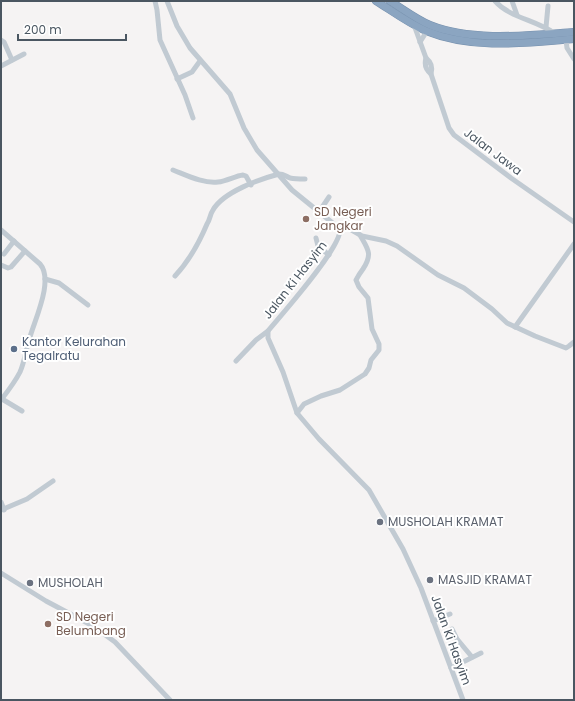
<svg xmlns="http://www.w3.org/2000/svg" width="575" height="701" viewBox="0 0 575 701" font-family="Poppins,sans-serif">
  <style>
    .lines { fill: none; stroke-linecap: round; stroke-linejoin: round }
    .highway-casing { stroke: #7690ad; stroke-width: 8 }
    .minor { stroke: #c1cad2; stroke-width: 5 }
    .highway { stroke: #8ba5c1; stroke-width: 7 }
    .education-dot { fill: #8d6e63; stroke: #fff; stroke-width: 1.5 }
    .service-dot { fill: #5c6f8a; stroke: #fff; stroke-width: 1.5 }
    .worship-dot { fill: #6b7280; stroke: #fff; stroke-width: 1.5 }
    .labels { text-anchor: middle; stroke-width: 4; stroke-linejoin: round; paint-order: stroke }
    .street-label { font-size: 12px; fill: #4a5661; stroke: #fff }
    .education-label { font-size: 12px; fill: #785e54; stroke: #fff; text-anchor: start }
    .service-label { font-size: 12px; fill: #4e5e75; stroke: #fff; text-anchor: start }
    .worship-label { font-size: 12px; fill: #5b616d; stroke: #fff; text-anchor: start }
  </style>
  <rect width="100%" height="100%" fill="#f5f3f3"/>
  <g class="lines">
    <g class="highway-casing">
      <g id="highway">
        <path d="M376 1C392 11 408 23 426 31 473 50 525 43 574 39"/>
        <path d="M390 1C403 9 416 19 430 25 472 42 530 35 574 32"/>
      </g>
    </g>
    <g class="minor">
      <polyline points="155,1 157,10 160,40 185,95 193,118"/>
      <path d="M167 1 177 26 190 48 230 94 244 128 257 150 292 190 340 229C342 247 282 314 268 331V338L283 372 297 413 319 439 369 490 403 549 421 588 463 700"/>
      <path d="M495 1C510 18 536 20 554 33"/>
      <polyline points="512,1 517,15"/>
      <path d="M414 25 426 58C431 62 433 67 431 74"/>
      <polyline points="546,27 548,6"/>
      <polyline points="1,40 4,42 12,60"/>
      <polyline points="566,40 567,48 574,59"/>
      <polyline points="420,42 427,31"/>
      <path d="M426 58C424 65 426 70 431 74L449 128 454 135 511 178 574 222"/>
      <polyline points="1,66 24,54"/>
      <polyline points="177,79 192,72 200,61"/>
      <path d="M173 170C186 175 204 184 218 182 227 181 235 176 243 175L246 176 251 185"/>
      <polyline points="319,212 329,197"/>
      <polyline points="340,229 343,227 348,228 362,236 386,241 397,246 438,275 464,288 492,309 507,323 535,336 566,348 569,346 574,342"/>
      <path d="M1 230 40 264C54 280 35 319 30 337 26 348 25 361 20 372 15 382 8 391 1 400"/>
      <polyline points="316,238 318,246 329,255"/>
      <polyline points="4,254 14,241"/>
      <polyline points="1,265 8,268 11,267 25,251"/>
      <path d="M175 276C189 261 199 243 207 224 210 220 210 214 213 210 223 192 260 179 279 174 284 174 285 176 290 178 295 179 300 179 305 179"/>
      <polyline points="45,279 59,283 88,305"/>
      <polyline points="515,327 574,244"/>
      <polyline points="236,361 256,340 268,331"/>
      <polyline points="2,399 22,411"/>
      <path d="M297 413 304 404 321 396 340 390 365 374 369 368 371 360 379 350V344L372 329 368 298 359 287 356 280C358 276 360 273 363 269 373 254 368 249 360 235"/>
      <polyline points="1,502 4,510"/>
      <polyline points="1,510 27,499 53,481"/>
      <polyline points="1,573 46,601 93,626 115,642 170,700"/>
      <polyline points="433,621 450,614"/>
      <polyline points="452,629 457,639 472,657"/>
      <polyline points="451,668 481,653"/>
    </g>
    <use href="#highway" class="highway"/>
  </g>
  <g class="education-dot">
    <circle cx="306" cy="219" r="4"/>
    <circle cx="48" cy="624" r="4"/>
  </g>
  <circle class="service-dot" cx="14" cy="349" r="4"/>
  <g class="worship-dot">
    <circle cx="380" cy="522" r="4"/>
    <circle cx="430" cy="580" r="4"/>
    <circle cx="30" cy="583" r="4"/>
  </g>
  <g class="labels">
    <g class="street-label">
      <text transform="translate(493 152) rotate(37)" y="4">Jalan Jawa</text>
      <text transform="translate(295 280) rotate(-52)" y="4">Jalan Ki Hasyim</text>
      <text transform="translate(451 640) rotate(70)" y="4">Jalan Ki Hasyim</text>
    </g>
    <g class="education-label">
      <text x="314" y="216">SD Negeri<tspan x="314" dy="14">Jangkar</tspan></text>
      <text x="56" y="621">SD Negeri<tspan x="56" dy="14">Belumbang</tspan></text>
    </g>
    <g class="service-label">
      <text x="22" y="346">Kantor Kelurahan<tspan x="22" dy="14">Tegalratu</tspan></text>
    </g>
    <g class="worship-label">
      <text x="388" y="526">MUSHOLAH KRAMAT</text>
      <text x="438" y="584">MASJID KRAMAT</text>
      <text x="38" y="587">MUSHOLAH</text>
    </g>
  </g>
  <rect width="575" height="701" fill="none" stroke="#4a5661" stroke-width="4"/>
  <path d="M18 34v6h108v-6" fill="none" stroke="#4a5661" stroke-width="2"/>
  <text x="24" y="34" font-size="12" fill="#4a5661" stroke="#ffffff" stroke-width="3" paint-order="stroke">200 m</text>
</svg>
